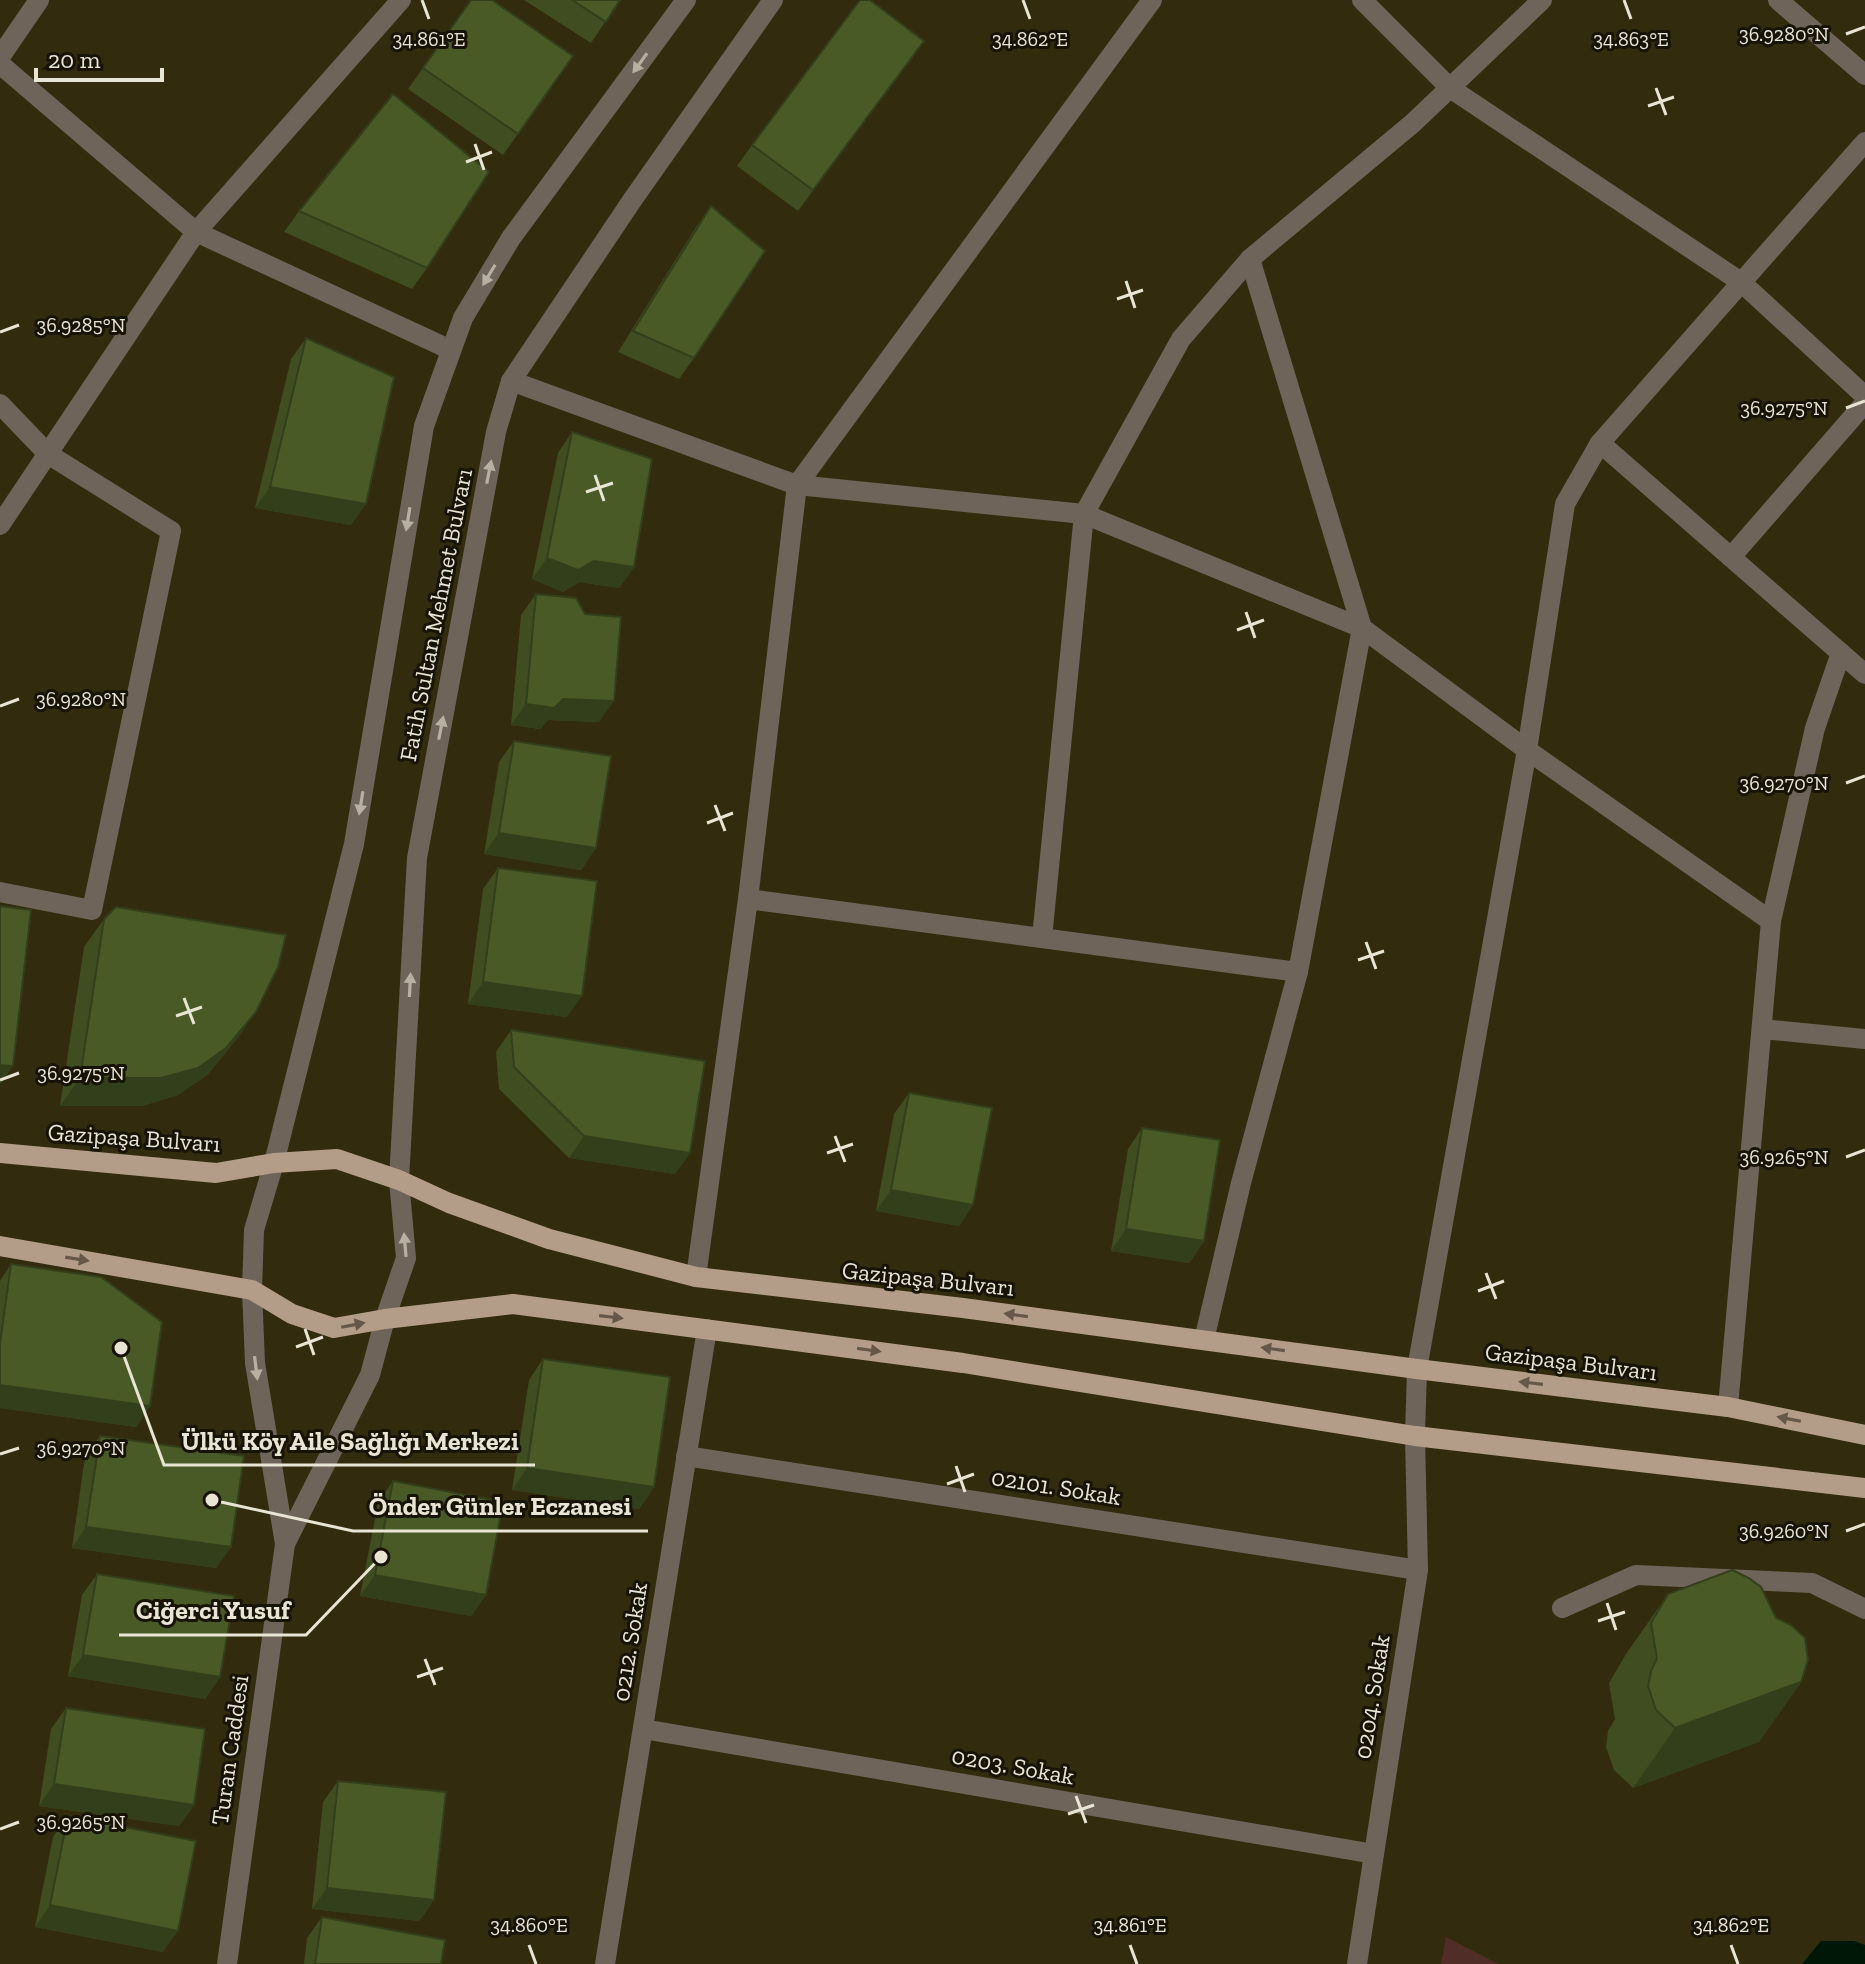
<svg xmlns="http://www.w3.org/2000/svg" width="1865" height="1964" viewBox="0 0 1865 1964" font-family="'Zilla Slab',serif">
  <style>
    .green { fill: #502e27 }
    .water { fill: #001708 }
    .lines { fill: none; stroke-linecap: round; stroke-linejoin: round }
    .minor { stroke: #6f645a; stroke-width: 20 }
    .major { stroke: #b39c88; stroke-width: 20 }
    .wall { fill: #3f4d21 }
    .shaded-wall { fill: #333f1b }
    .building { fill: #495a26; stroke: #333f1b; stroke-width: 2 }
    .oneway { fill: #b8b1a3 }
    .oneway2 { fill: #655848 }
    .ticks { fill: none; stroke: #e9e5d4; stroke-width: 3 }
    .labels { text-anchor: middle; stroke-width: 6; stroke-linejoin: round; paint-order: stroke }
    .street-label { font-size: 24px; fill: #e9e5d4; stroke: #171407 }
    .ticks-label { font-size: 20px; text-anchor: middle; fill: #e9e5d4; stroke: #171407; stroke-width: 6; stroke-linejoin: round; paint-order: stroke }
    .leader { fill: none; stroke: #e9e5d4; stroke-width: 3 }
    .callout-dot { fill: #e9e5d4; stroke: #171407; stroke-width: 3 }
    .callout-label { font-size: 26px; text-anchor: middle; font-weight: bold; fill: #e9e5d4; stroke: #171407; stroke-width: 6; stroke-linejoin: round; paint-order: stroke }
  </style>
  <rect width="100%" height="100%" fill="#332b0d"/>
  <polygon class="green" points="1446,1937 1498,1964 1441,1964"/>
  <polygon class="water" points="1821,1941 1854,1941 1865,1945 1865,1964 1802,1964"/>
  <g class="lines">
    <g class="minor">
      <polyline points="1362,0 1450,88 1741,282 1865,396"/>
      <polyline points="1778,0 1865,75"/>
      <polyline points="0,57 39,0"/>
      <polyline points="0,64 196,232 451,350"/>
      <polyline points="511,381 797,485 1084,514 1362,628 1527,750 1771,921"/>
      <polyline points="0,404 48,454 171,531 92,910 0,892"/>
      <polyline points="1600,443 1865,674"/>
      <polyline points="0,525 196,232 401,0"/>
      <polyline points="1731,557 1865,403"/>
      <polyline points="748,899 1298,972"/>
      <polyline points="1042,938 1084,514 1181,339 1250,259 1413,123 1542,0"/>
      <polyline points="1762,1029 1865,1039"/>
      <polyline points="696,1277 748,899 797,485 1152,0"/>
      <polyline points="1204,1340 1241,1183 1298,972 1362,628 1250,259"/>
      <polyline points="1728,1407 1771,921 1815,728 1841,653"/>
      <polyline points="686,1456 1418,1570"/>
      <polyline points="285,1544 370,1375 385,1319 406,1258 399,1180 417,858 496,432 511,381 633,199 773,0"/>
      <polyline points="1562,1608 1636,1575 1812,1583 1865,1609"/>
      <polyline points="643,1729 1374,1854"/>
      <polyline points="227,1964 285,1544 255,1363 252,1290 254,1230 274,1163 354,844 424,426 463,318 511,238 686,0"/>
      <polyline points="605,1964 707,1329"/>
      <polyline points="1357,1964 1418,1570 1415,1436 1417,1369 1527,750 1565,504 1600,443 1865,142"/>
    </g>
    <g class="major">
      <polyline points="0,1153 216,1173 274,1163 337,1159 399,1180 449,1203 549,1239 696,1277 963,1308 1417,1369 1728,1407 1865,1435"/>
      <polyline points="0,1246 252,1290 292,1314 334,1328 385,1319 513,1304 963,1363 1415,1436 1865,1488"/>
    </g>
  </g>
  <g class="wall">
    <polygon points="471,0 573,56 503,155 408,89"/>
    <polygon points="524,0 620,0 591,43"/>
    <polygon points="909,62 798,211 737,166 752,145"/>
    <polygon points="711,206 694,358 679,379 618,352 696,227"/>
    <polygon points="299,211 427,268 412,289 284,232"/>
    <polygon points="306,338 351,525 255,508 291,359"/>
    <polygon points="572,432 634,567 619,588 579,582 563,592 532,579 558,453"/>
    <polygon points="536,594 599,722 548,720 540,729 511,725 521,615"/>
    <polygon points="514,741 596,848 581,870 484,854 499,762"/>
    <polygon points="498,868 567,1017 468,1004 483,889"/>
    <polygon points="104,919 236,1040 207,1075 178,1095 142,1106 60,1106 84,947"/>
    <polygon points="511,1030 690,1153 675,1174 569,1158 499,1089 496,1052"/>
    <polygon points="909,1093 973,1205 959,1226 876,1211 894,1114"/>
    <polygon points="1142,1128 1204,1241 1189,1263 1111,1251 1128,1149"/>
    <polygon points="11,1264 150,1406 136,1427 0,1408 0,1281"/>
    <polygon points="543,1359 654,1487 639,1509 512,1490 529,1380"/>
    <polygon points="100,1436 231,1547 216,1568 72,1548 85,1457"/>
    <polygon points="393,1481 486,1595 471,1616 360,1596 378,1503"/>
    <polygon points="97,1574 220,1677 205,1699 68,1676 82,1595"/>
    <polygon points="1668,1594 1776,1618 1801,1682 1759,1742 1633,1788 1614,1770 1606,1747 1608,1731 1615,1719 1609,1683 1626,1654"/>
    <polygon points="66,1708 194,1805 179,1826 39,1806 51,1729"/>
    <polygon points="338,1781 434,1900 419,1921 312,1909 323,1802"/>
    <polygon points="68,1816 163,1952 35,1927 53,1837"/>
    <polygon points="322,1917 441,1964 304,1964 307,1938"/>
  </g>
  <g class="shaded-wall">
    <polygon points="924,41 909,62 798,211 813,190"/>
    <polygon points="270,487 366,504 351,525 255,508"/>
    <polygon points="547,558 594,561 634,567 619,588 579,582 563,592 532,579"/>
    <polygon points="563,699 614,701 599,722 548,720 540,729 511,725 526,704"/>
    <polygon points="499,833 596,848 581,870 484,854"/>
    <polygon points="483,982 582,996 567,1017 468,1004"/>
    <polygon points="256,1012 236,1040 207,1075 178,1095 142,1106 60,1106 80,1078"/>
    <polygon points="0,1065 13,1066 0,1085"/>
    <polygon points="584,1136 690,1153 675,1174 569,1158"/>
    <polygon points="891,1190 973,1205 959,1226 876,1211"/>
    <polygon points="1126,1229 1204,1241 1189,1263 1111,1251"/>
    <polygon points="0,1385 150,1406 136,1427 0,1408"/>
    <polygon points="527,1468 654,1487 639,1509 512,1490"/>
    <polygon points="86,1527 231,1547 216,1568 72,1548"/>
    <polygon points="375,1575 486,1595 471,1616 360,1596"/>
    <polygon points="83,1655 220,1677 205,1699 68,1676"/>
    <polygon points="1801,1682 1759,1742 1633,1788 1675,1728"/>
    <polygon points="54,1784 194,1805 179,1826 39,1806"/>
    <polygon points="327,1888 434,1900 419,1921 312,1909"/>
    <polygon points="50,1905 178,1931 163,1952 35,1927"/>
  </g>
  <g class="building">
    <polygon points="471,0 492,0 573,56 518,134 423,68"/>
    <polygon points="572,0 620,0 606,22"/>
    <polygon points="860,0 870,0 924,41 813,190 752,145"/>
    <polygon points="393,94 489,172 427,268 299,211"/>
    <polygon points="711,206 765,251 694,358 633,331"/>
    <polygon points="306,338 394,377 366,504 270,487"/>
    <polygon points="572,432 652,459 634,567 594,561 578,570 547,558"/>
    <polygon points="536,594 576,598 585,614 621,617 614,701 563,699 554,708 526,704"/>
    <polygon points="514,741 611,756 596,848 499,833"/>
    <polygon points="498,868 597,881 582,996 483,982"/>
    <polygon points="0,906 31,910 13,1066 0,1065"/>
    <polygon points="116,907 286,935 278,967 256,1012 226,1048 198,1068 161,1078 80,1078 104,919"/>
    <polygon points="511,1030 705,1061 690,1153 584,1136 514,1067"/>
    <polygon points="909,1093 992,1108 973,1205 891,1190"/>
    <polygon points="1142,1128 1220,1140 1204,1241 1126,1229"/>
    <polygon points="11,1264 101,1277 162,1322 150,1406 0,1385 0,1343"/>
    <polygon points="543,1359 670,1377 654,1487 527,1468"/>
    <polygon points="100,1436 244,1456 231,1547 86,1527"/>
    <polygon points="393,1481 503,1502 486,1595 375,1575"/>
    <polygon points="1732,1570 1749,1578 1761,1587 1776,1618 1791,1625 1805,1638 1808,1660 1801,1682 1675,1728 1656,1710 1648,1686 1651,1671 1657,1658 1651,1623 1668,1594"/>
    <polygon points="97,1574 234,1596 220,1677 83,1655"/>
    <polygon points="66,1708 205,1729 194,1805 54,1784"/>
    <polygon points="338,1781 446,1792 434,1900 327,1888"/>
    <polygon points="68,1816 196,1841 178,1931 50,1905"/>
    <polygon points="322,1917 445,1940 441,1964 315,1964"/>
  </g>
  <defs><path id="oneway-solid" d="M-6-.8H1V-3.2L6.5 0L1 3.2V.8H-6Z" transform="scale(2)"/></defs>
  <g class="oneway">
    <use href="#oneway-solid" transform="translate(640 63) rotate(126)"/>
    <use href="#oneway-solid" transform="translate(489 275) rotate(121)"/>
    <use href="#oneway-solid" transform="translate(489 472) rotate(-79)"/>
    <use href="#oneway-solid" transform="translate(408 519) rotate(99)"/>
    <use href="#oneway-solid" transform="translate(441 728) rotate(-79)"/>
    <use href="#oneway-solid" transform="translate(361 803) rotate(99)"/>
    <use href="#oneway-solid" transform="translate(410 985) rotate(-87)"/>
    <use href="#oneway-solid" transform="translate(405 1245) rotate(-95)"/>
    <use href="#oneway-solid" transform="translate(256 1368) rotate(83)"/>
  </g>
  <g class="oneway2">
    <use href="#oneway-solid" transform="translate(77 1259) rotate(9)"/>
    <use href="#oneway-solid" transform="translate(1016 1315) rotate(-172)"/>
    <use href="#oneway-solid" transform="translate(611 1317) rotate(7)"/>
    <use href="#oneway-solid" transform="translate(353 1325) rotate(-11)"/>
    <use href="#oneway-solid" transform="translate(1273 1349) rotate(-172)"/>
    <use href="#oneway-solid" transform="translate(869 1350) rotate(8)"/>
    <use href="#oneway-solid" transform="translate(1531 1383) rotate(-173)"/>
    <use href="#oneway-solid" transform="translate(1789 1419) rotate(-169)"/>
  </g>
  <path class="ticks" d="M422 0 429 19M1023 0 1030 19M1624 0 1631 19M1846 34 1865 27M1656 88 1666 115M1648 106 1674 97M475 144 484 170M466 162 492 152M1126 281 1135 308M1117 299 1143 290M0 332 19 325M1846 408 1865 401M595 475 604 501M586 492 613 483M1246 612 1255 638M1237 630 1264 620M0 706 19 699M1846 783 1865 776M715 805 725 831M707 823 733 813M1366 942 1376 969M1358 960 1384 951M184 998 194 1024M176 1016 202 1007M0 1080 19 1073M835 1136 845 1162M827 1153 853 1144M1846 1157 1865 1150M1486 1273 1496 1299M1478 1291 1504 1281M305 1329 314 1355M296 1347 323 1337M0 1454 19 1448M956 1466 965 1492M947 1484 974 1474M1846 1531 1865 1524M1607 1603 1616 1630M1598 1621 1625 1612M425 1659 435 1685M417 1677 443 1668M1076 1796 1086 1823M1068 1814 1094 1805M0 1829 19 1822M529 1945 536 1964M1130 1945 1137 1964M1731 1945 1738 1964"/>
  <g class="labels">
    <g class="street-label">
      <text transform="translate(436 615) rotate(-79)" y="8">Fatih Sultan Mehmet Bulvarı</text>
      <text transform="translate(134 1138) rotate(4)" y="8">Gazipaşa Bulvarı</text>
      <text transform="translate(928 1279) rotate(6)" y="8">Gazipaşa Bulvarı</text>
      <text transform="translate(1571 1362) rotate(7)" y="8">Gazipaşa Bulvarı</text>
      <text transform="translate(1056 1487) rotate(9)" y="8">02101. Sokak</text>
      <text transform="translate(630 1642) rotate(-81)" y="8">0212. Sokak</text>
      <text transform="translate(1372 1697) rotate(-81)" y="8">0204. Sokak</text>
      <text transform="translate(230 1750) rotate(-82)" y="8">Turan Caddesi</text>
      <text transform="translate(1013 1766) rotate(10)" y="8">0203. Sokak</text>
    </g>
  </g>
  <g class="ticks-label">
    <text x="1784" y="41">36.9280°N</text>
    <text x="1631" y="46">34.863°E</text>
    <text x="429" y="46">34.861°E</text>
    <text x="1030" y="46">34.862°E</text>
    <text x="81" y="332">36.9285°N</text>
    <text x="1784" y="415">36.9275°N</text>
    <text x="81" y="706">36.9280°N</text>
    <text x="1784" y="790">36.9270°N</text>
    <text x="81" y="1080">36.9275°N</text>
    <text x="1784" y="1164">36.9265°N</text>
    <text x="81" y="1455">36.9270°N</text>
    <text x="1784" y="1538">36.9260°N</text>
    <text x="81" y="1829">36.9265°N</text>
    <text x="529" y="1932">34.860°E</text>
    <text x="1130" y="1932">34.861°E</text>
    <text x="1731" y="1932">34.862°E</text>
  </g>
  <path class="leader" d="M121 1348L164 1465H535M212 1500L353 1531H648M381 1557L306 1635H119"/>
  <g class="callout-dot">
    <circle cx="121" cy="1348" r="8"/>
    <circle cx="212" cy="1500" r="8"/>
    <circle cx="381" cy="1557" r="8"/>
  </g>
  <g class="callout-label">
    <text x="350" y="1450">Ülkü Köy Aile Sağlığı Merkezi</text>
    <text x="500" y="1515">Önder Günler Eczanesi</text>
    <text x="213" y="1619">Ciğerci Yusuf</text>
  </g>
  <path d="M36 68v12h126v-12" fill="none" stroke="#e9e5d4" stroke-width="4"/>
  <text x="48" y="68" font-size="24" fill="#e9e5d4" stroke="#171407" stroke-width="6" paint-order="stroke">20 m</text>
</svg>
